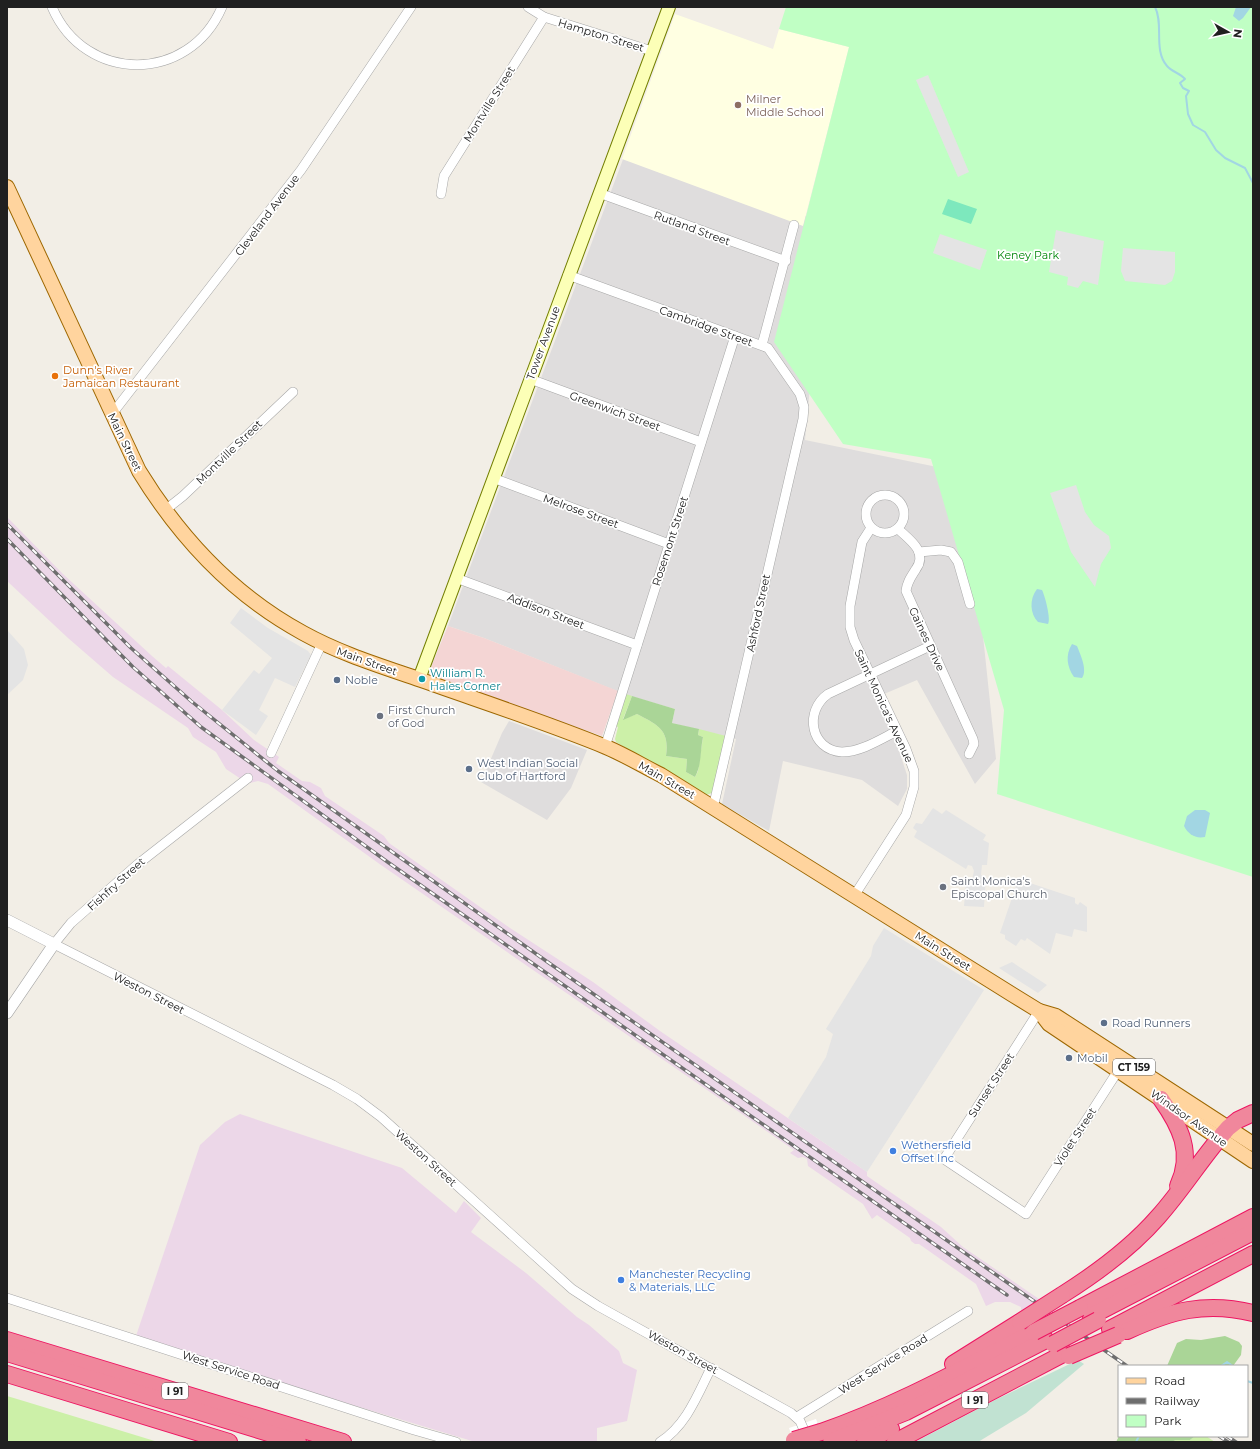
<svg xmlns="http://www.w3.org/2000/svg" width="1260" height="1449" viewBox="0 0 1260 1449" font-family="Montserrat,sans-serif">
  <style>
    .residential { fill: #dfdddd }
    .commercial { fill: #f4d5d4 }
    .industrial { fill: #ecd7e8 }
    .education { fill: #ffffe2 }
    .grass { fill: #ccf0a8 }
    .forest { fill: #aad597 }
    .wetland { fill: #c1e2d2 }
    .park { fill: #c0ffc4 }
    .pitch { fill: #7de8bd }
    .parking { fill: #e4e4e4 }
    .water { fill: #a2d6e3 }
    .pier { fill: #fff }
    .lines { fill: none; stroke-linecap: round; stroke-linejoin: round }
    .stream { stroke: #a2d6e3; stroke-width: 2 }
    .minor-casing { stroke: #a7a7a7; stroke-width: 10 }
    .tertiary-casing { stroke: #a7a7a7; stroke-width: 12 }
    .secondary-casing { stroke: #737f00; stroke-width: 14 }
    .primary-casing { stroke: #9d6700; stroke-width: 16 }
    .motorway-casing { stroke: #ed1662; stroke-width: 18 }
    .minor { stroke: #fff; stroke-width: 9 }
    .tertiary { stroke: #fff; stroke-width: 11 }
    .secondary { stroke: #fcffb7; stroke-width: 12 }
    .primary { stroke: #ffd49e; stroke-width: 14 }
    .motorway { stroke: #f0879c; stroke-width: 16 }
    .rail-casing { stroke: #6e6e6e; stroke-width: 3.5 }
    .rail { stroke: #fff; stroke-width: 2; stroke-dasharray: 6; stroke-linecap: butt }
    .motorway-bridge-casing { stroke: #ed1662; stroke-width: 18; stroke-linecap: butt }
    .motorway-bridge { stroke: #f0879c; stroke-width: 16 }
    .education-dot { fill: #8d6e63; stroke: #fff; stroke-width: 1.5 }
    .food-dot { fill: #e8710a; stroke: #fff; stroke-width: 1.5 }
    .culture-dot { fill: #0f9aa8; stroke: #fff; stroke-width: 1.5 }
    .service-dot { fill: #5c6f8a; stroke: #fff; stroke-width: 1.5 }
    .worship-dot { fill: #6b7280; stroke: #fff; stroke-width: 1.5 }
    .shop-dot { fill: #3f7fe0; stroke: #fff; stroke-width: 1.5 }
    .labels { text-anchor: middle; stroke-width: 3.5; stroke-linejoin: round; paint-order: stroke }
    .shield { fill: #fff; stroke: #636363; stroke-width: 1 }
    .shield-label { font-size: 10px; font-weight: bold; fill: #202020 }
    .street-label { font-size: 11px; fill: #202020; stroke: #fff }
    .education-label { font-size: 11px; fill: #785e54; stroke: #fff; text-anchor: start }
    .park-label { font-size: 11px; fill: #01870a; stroke: #fff }
    .food-label { font-size: 11px; fill: #c56008; stroke: #fff; text-anchor: start }
    .culture-label { font-size: 11px; fill: #0d838f; stroke: #fff; text-anchor: start }
    .service-label { font-size: 11px; fill: #4e5e75; stroke: #fff; text-anchor: start }
    .worship-label { font-size: 11px; fill: #5b616d; stroke: #fff; text-anchor: start }
    .shop-label { font-size: 11px; fill: #366cbe; stroke: #fff; text-anchor: start }
  </style>
  <rect width="100%" height="100%" fill="#f2eee6"/>
  <g class="residential">
    <polygon points="625,154 818,220 810,387 805,440 942,468 979,598 996,759 975,784 917,680 877,697 899,751 907,775 907,789 898,806 862,780 783,761 769,831 722,804 736,739 672,723 675,709 627,695 484,638 448,626"/>
    <polygon points="509,721 587,750 571,788 547,820 481,782 502,733"/>
  </g>
  <polygon class="commercial" points="448,626 484,638 618,691 602,736 434,677 430,669"/>
  <g class="industrial">
    <polygon points="7,517 63,574 152,656 166,668 168,666 222,710 254,740 279,757 276,763 302,781 310,782 321,788 325,796 384,836 389,843 510,928 593,982 660,1031 867,1172 867,1176 941,1227 963,1247 1042,1301 1021,1312 1021,1307 1010,1302 995,1302 986,1306 976,1284 919,1244 915,1244 911,1241 910,1238 877,1215 872,1219 863,1204 808,1166 807,1159 803,1157 798,1158 790,1153 794,1150 381,865 268,784 258,781 250,783 244,778 241,779 226,769 216,752 193,737 188,728 113,677 68,638 7,581"/>
    <polygon points="240,1114 402,1168 456,1213 464,1201 481,1218 471,1232 526,1273 577,1317 589,1325 619,1351 623,1363 637,1370 627,1421 597,1428 597,1442 472,1441 260,1377 136,1336 200,1145 225,1122"/>
  </g>
  <polygon class="education" points="675,14 773,49 779,29 849,47 803,226 622,159"/>
  <g class="grass">
    <path d="M626 694 632 696 623 719 637 714C658 725 670 730 666 756L687 759 686 772 695 777 698 771 703 737 698 735 699 729 726 736 712 793 706 795 616 742 615 739 618 727 616 726Z"/>
    <polygon points="7,1396 27,1402 158,1442 7,1442"/>
    <polygon points="1195,1436 1206,1436 1215,1442 1171,1442 1176,1440 1190,1440"/>
  </g>
  <g class="forest">
    <path d="M632 696 675 709 672 723 699 729 698 735 703 737C700 751 702 764 695 777L686 772 687 759 666 756C670 730 658 725 637 714L623 720Z"/>
    <polygon points="1225,1336 1239,1342 1242,1346 1241,1355 1233,1366 1167,1366 1177,1343 1186,1339 1201,1340"/>
    <polygon points="1119,1436 1195,1436 1190,1440 1176,1440 1171,1442 1116,1442"/>
  </g>
  <polygon class="wetland" points="1078,1360 1084,1364 1026,1413 978,1442 915,1442 997,1399"/>
  <polygon class="park" points="786,7 1253,7 1253,877 997,794 1004,710 931,459 843,444 774,342 849,47 779,29"/>
  <polygon class="pitch" points="948,199 977,209 971,224 942,214"/>
  <g class="parking">
    <polygon points="928,75 969,172 958,177 916,80"/>
    <polygon points="1056,230 1104,241 1098,285 1083,281 1078,288 1067,285 1068,277 1049,272"/>
    <polygon points="940,234 987,250 980,270 933,253"/>
    <polygon points="1123,248 1175,252 1175,272 1172,281 1165,285 1125,281 1121,271"/>
    <polygon points="1076,485 1085,512 1094,525 1109,536 1111,548 1101,564 1095,587 1071,552 1050,493"/>
    <polygon points="241,608 268,628 308,651 311,655 295,687 275,678 259,710 268,716 256,735 222,710 254,670 259,674 272,658 230,623"/>
    <polygon points="7,630 24,649 28,665 23,680 7,695"/>
    <polygon points="933,808 942,814 946,810 986,835 983,840 989,843 987,865 982,865 981,875 986,878 984,907 964,906 966,883 972,880 974,871 972,866 968,865 966,869 914,837 917,831 913,828 916,823 922,824"/>
    <polygon points="1024,881 1075,898 1075,903 1078,905 1080,902 1087,907 1087,932 1074,929 1072,937 1056,933 1050,954 1027,938 1025,941 1021,939 1016,946 1005,939 1005,935 1000,933 1016,886 1022,887"/>
    <polygon points="884,928 984,990 867,1172 788,1118 826,1057 833,1034 826,1029 871,956 873,946"/>
    <polygon points="1012,962 1047,985 1038,993 999,968"/>
  </g>
  <g class="water">
    <polygon points="1236,7 1251,7 1243,18 1239,21 1233,16"/>
    <path d="M1037 589 1042 590C1045 596 1051 619 1048 624L1038 622C1030 614 1029 599 1037 589Z"/>
    <path d="M1072 644 1077 646C1080 654 1088 670 1082 678L1074 677C1067 667 1065 655 1072 644Z"/>
    <path d="M1195 810H1205L1210 813 1205 837C1195 839 1188 834 1184 826L1187 816Z"/>
  </g>
  <polygon class="pier" points="816,1419 825,1442 794,1442 789,1428"/>
  <g class="lines">
    <g class="stream">
      <path d="M1155 7C1164 24 1153 50 1167 66 1172 72 1180 73 1185 79L1180 83 1183 88 1189 91 1186 96 1188 114 1193 125 1205 132 1216 150 1225 158 1245 168 1253 183"/>
      <polyline points="1189,1366 1195,1366"/>
      <polyline points="1221,1366 1227,1362 1233,1366"/>
      <polyline points="1247,1381 1253,1383"/>
      <polyline points="1136,1442 1139,1436"/>
    </g>
    <g class="minor-casing">
      <g id="minor">
        <path d="M52 7C85 84 189 84 222 7"/>
        <polyline points="528,7 544,17 652,51"/>
        <polyline points="599,193 786,261"/>
        <polyline points="441,194 444,176 544,17"/>
        <polyline points="568,275 768,348 800,394 804,407 803,419 713,808"/>
        <polyline points="762,345 794,225"/>
        <polyline points="530,379 701,442"/>
        <polyline points="112,414 301,170 411,7"/>
        <polyline points="493,478 669,544"/>
        <circle cx="885" cy="514" r="19"/>
        <polyline points="164,511 183,496 293,392"/>
        <path d="M898 529C910 540 928 552 916 569 911 577 907 582 906 591L973 739 974 744 969 754"/>
        <polyline points="919,552 941,550 951,552 958,562 970,604"/>
        <polyline points="456,578 637,645"/>
        <path d="M897 731C881 739 861 752 842 752 810 750 804 711 828 694L930 646"/>
        <polyline points="605,747 735,336"/>
        <polyline points="271,753 322,643"/>
        <polyline points="248,778 138,864 71,923 54,944 333,1085 357,1099 381,1117 572,1289 598,1306 791,1413 800,1421 808,1439"/>
        <polyline points="854,896 906,815 914,787 914,771 906,749 854,640 850,627 850,606 862,542 871,528"/>
        <polyline points="1039,1011 944,1159 1026,1214 1121,1066"/>
        <polyline points="7,1298 414,1430 456,1442"/>
        <polyline points="797,1417 968,1311"/>
        <path d="M660 1442C686 1426 698 1394 711 1368"/>
      </g>
    </g>
    <g class="tertiary-casing">
      <polyline id="tertiary" points="7,920 54,944 7,1013"/>
    </g>
    <g class="secondary-casing">
      <polyline id="secondary" points="419,679 669,7"/>
    </g>
    <g class="primary-casing">
      <g id="primary">
        <path d="M7 187 139 471C180 538 233 595 303 633 341 654 381 666 421 680 483 702 545 722 606 747 625 755 643 766 661 775L1013 995 1039 1011 1056 1016 1253 1144"/>
        <polyline points="1039,1011 1049,1024 1253,1161"/>
      </g>
    </g>
    <g class="motorway-casing">
      <g id="motorway">
        <path d="M1161 1099C1180 1126 1194 1153 1178 1186"/>
        <path d="M1062 1295C1097 1273 1131 1248 1158 1217 1183 1189 1203 1156 1228 1128L1238 1120 1253 1113"/>
        <polyline points="1080,1308 1253,1217"/>
        <polyline points="1091,1316 1253,1232"/>
        <polyline points="1110,1329 1253,1254"/>
        <path d="M1127 1331C1171 1311 1205 1301 1253 1313"/>
        <polyline points="7,1340 343,1442"/>
        <polyline points="7,1353 298,1442"/>
        <polyline points="953,1364 1020,1322"/>
        <polyline points="7,1374 229,1442"/>
        <path d="M821 1432C896 1406 964 1368 1034 1332"/>
        <polyline points="831,1442 906,1412 1046,1340"/>
        <polyline points="865,1442 891,1429"/>
        <polyline points="895,1442 1065,1353"/>
      </g>
    </g>
    <use href="#minor" class="minor"/>
    <use href="#tertiary" class="tertiary"/>
    <use href="#secondary" class="secondary"/>
    <use href="#primary" class="primary"/>
    <use href="#motorway" class="motorway"/>
    <g class="rail-casing">
      <g id="rail">
        <polyline points="7,524 131,648 191,701 278,771 549,963 1127,1366"/>
        <polyline points="7,539 133,667 201,727 389,863 1007,1295"/>
        <polyline points="1219,1436 1228,1442"/>
        <polyline points="1227,1436 1236,1442"/>
      </g>
    </g>
    <use href="#rail" class="rail"/>
    <g class="motorway-bridge-casing">
      <g id="motorway-bridge">
        <polyline points="1020,1322 1062,1295"/>
        <polyline points="1034,1332 1080,1308"/>
        <polyline points="1053,1344 1098,1320"/>
        <polyline points="1069,1356 1118,1335"/>
        <polyline points="794,1440 821,1432"/>
      </g>
    </g>
    <use href="#motorway-bridge" class="motorway-bridge"/>
  </g>
  <circle class="education-dot" cx="738" cy="105" r="4"/>
  <circle class="food-dot" cx="55" cy="376" r="4"/>
  <circle class="culture-dot" cx="422" cy="679" r="4"/>
  <g class="service-dot">
    <circle cx="337" cy="680" r="4"/>
    <circle cx="469" cy="769" r="4"/>
    <circle cx="1104" cy="1023" r="4"/>
    <circle cx="1069" cy="1058" r="4"/>
  </g>
  <g class="worship-dot">
    <circle cx="380" cy="716" r="4"/>
    <circle cx="943" cy="887" r="4"/>
  </g>
  <g class="shop-dot">
    <circle cx="893" cy="1151" r="4"/>
    <circle cx="621" cy="1280" r="4"/>
  </g>
  <g class="labels">
    <g class="shield">
      <rect x="1113" y="1059" width="42" height="16" rx="3"/>
      <rect x="162" y="1383" width="26" height="16" rx="3"/>
      <rect x="962" y="1392" width="26" height="16" rx="3"/>
    </g>
    <g class="shield-label">
      <text x="1134" y="1071">CT 159</text>
      <text x="175" y="1395">I 91</text>
      <text x="975" y="1404">I 91</text>
    </g>
    <g class="street-label">
      <text transform="translate(601 35) rotate(17)" y="4">Hampton Street</text>
      <text transform="translate(489 104) rotate(-58)" y="4">Montville Street</text>
      <text transform="translate(267 215) rotate(-53)" y="4">Cleveland Avenue</text>
      <text transform="translate(692 228) rotate(20)" y="4">Rutland Street</text>
      <text transform="translate(706 326) rotate(20)" y="4">Cambridge Street</text>
      <text transform="translate(543 343) rotate(-70)" y="4">Tower Avenue</text>
      <text transform="translate(615 411) rotate(20)" y="4">Greenwich Street</text>
      <text transform="translate(125 442) rotate(64)" y="4">Main Street</text>
      <text transform="translate(229 452) rotate(-44)" y="4">Montville Street</text>
      <text transform="translate(581 511) rotate(20)" y="4">Melrose Street</text>
      <text transform="translate(670 541) rotate(-72)" y="4">Rosemont Street</text>
      <text transform="translate(546 611) rotate(21)" y="4">Addison Street</text>
      <text transform="translate(758 613) rotate(-78)" y="4">Ashford Street</text>
      <text transform="translate(927 639) rotate(65)" y="4">Gaines Drive</text>
      <text transform="translate(367 661) rotate(20)" y="4">Main Street</text>
      <text transform="translate(884 706) rotate(65)" y="4">Saint Monica's Avenue</text>
      <text transform="translate(667 780) rotate(30)" y="4">Main Street</text>
      <text transform="translate(116 884) rotate(-42)" y="4">Fishfry Street</text>
      <text transform="translate(943 951) rotate(32)" y="4">Main Street</text>
      <text transform="translate(149 993) rotate(27)" y="4">Weston Street</text>
      <text transform="translate(991 1085) rotate(-57)" y="4">Sunset Street</text>
      <text transform="translate(1189 1118) rotate(35)" y="4">Windsor Avenue</text>
      <text transform="translate(1075 1137) rotate(-57)" y="4">Violet Street</text>
      <text transform="translate(426 1158) rotate(42)" y="4">Weston Street</text>
      <text transform="translate(683 1352) rotate(29)" y="4">Weston Street</text>
      <text transform="translate(883 1364) rotate(-32)" y="4">West Service Road</text>
      <text transform="translate(231 1370) rotate(18)" y="4">West Service Road</text>
    </g>
    <g class="education-label">
      <text x="746" y="103">Milner<tspan x="746" dy="13">Middle School</tspan></text>
    </g>
    <g class="park-label">
      <text x="1028" y="259">Keney Park</text>
    </g>
    <g class="food-label">
      <text x="63" y="374">Dunn's River<tspan x="63" dy="13">Jamaican Restaurant</tspan></text>
    </g>
    <g class="culture-label">
      <text x="430" y="677">William R.<tspan x="430" dy="13">Hales Corner</tspan></text>
    </g>
    <g class="service-label">
      <text x="345" y="684">Noble</text>
      <text x="477" y="767">West Indian Social<tspan x="477" dy="13">Club of Hartford</tspan></text>
      <text x="1112" y="1027">Road Runners</text>
      <text x="1077" y="1062">Mobil</text>
    </g>
    <g class="worship-label">
      <text x="388" y="714">First Church<tspan x="388" dy="13">of God</tspan></text>
      <text x="951" y="885">Saint Monica's<tspan x="951" dy="13">Episcopal Church</tspan></text>
    </g>
    <g class="shop-label">
      <text x="901" y="1149">Wethersfield<tspan x="901" dy="13">Offset Inc</tspan></text>
      <text x="629" y="1278">Manchester Recycling<tspan x="629" dy="13">&amp; Materials, LLC</tspan></text>
    </g>
  </g>
  <rect width="1260" height="1449" fill="none" stroke="#202020" stroke-width="16"/>
  <rect x="1118" y="1365" width="130" height="72" fill="#ffffff" stroke="#a6a6a6"/>
  <rect x="1126" y="1378" width="20" height="6" fill="#ffd49e" stroke="#a6a6a6"/>
  <text x="1154" y="1385" font-size="12" fill="#202020">Road</text>
  <rect x="1126" y="1398" width="20" height="6" fill="#6e6e6e" stroke="#a6a6a6"/>
  <text x="1154" y="1405" font-size="12" fill="#202020">Railway</text>
  <rect x="1126" y="1415" width="20" height="12" fill="#c0ffc4" stroke="#a6a6a6"/>
  <text x="1154" y="1425" font-size="12" fill="#202020">Park</text>
  <g transform="translate(1228 32) rotate(98)" stroke="#ffffff" stroke-width="3" paint-order="stroke">
  <path d="M0-3L7 15L0 10L-7 15Z" fill="#202020"/>
  <text y="-6" font-size="11" font-weight="bold" text-anchor="middle" fill="#202020">N</text>
  </g>
</svg>
